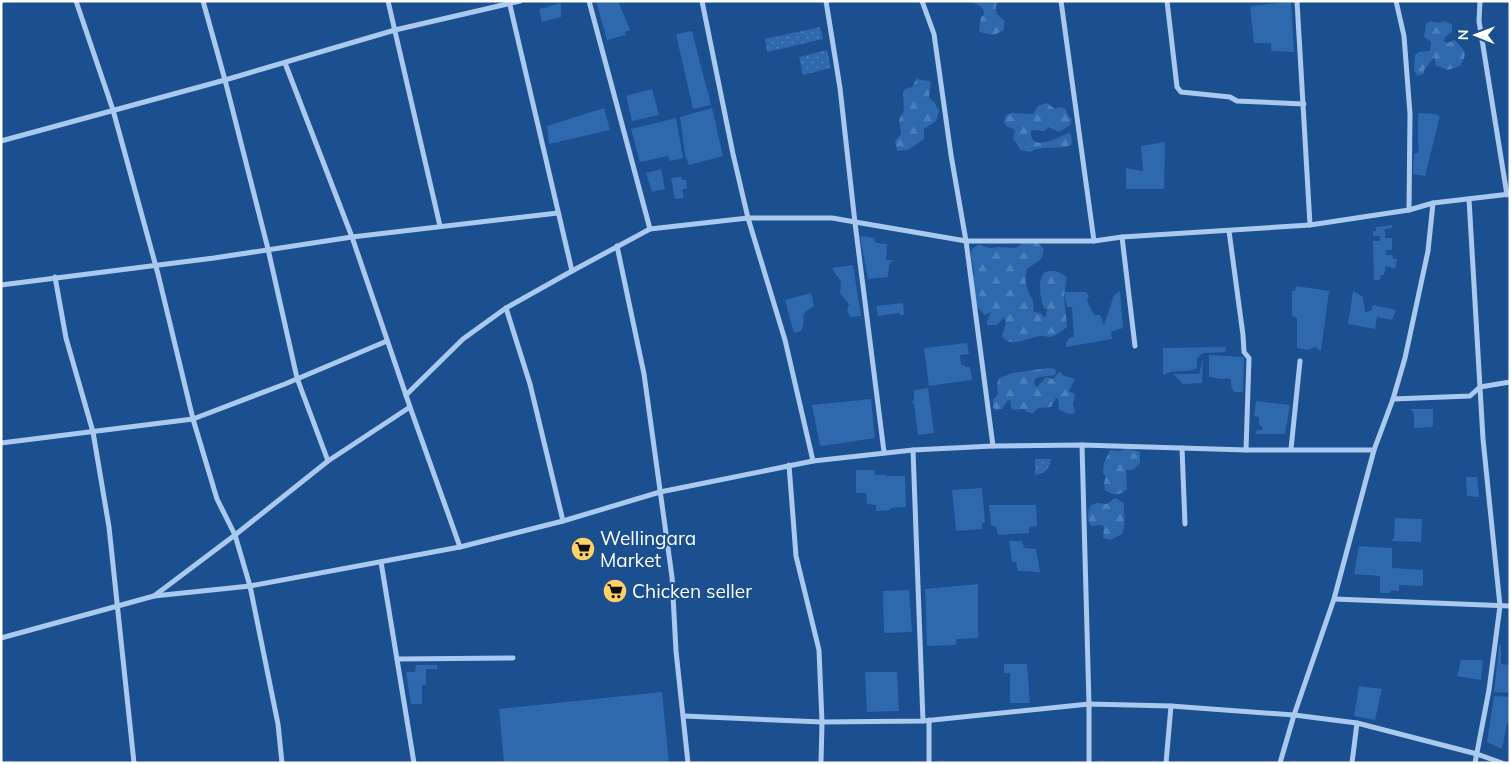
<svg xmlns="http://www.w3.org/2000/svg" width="1511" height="764" viewBox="0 0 1511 764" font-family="Mulish,sans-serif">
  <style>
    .green { fill: #2e69ad }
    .forest { fill: url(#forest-firs) }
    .garden { fill: url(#garden-dots) }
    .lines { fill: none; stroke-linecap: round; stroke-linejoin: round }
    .street { stroke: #a9c9ee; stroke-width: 5 }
    .labels { text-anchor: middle; stroke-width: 4; stroke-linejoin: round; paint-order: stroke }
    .poi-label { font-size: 19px; fill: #fff; stroke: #1b4f8f; text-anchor: start }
  </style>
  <defs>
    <pattern id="forest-firs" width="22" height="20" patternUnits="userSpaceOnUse" patternTransform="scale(1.25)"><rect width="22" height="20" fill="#2e69ad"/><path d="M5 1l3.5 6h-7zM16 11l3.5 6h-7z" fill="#4d80b9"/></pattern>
    <pattern id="garden-dots" width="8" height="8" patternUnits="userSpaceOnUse" patternTransform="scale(1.25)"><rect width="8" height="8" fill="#2e69ad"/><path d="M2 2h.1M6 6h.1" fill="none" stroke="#4d80b9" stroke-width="1.8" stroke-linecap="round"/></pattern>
  </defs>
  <rect width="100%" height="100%" fill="#1b4f8f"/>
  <g class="green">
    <polygon points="596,1 618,1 630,30 625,32 626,35 607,40"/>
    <polygon points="1291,2 1294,52 1271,51 1271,43 1254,43 1250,6"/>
    <polygon points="561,3 561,17 542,22 539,9"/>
    <polygon points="692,31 711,105 693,109 676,34"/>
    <polygon points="652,89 659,115 632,121 626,96"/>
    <polygon points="604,108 610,130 549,144 547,126"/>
    <polygon points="712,108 723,156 689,165 685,155 680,117"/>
    <polygon points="1418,113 1435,114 1440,116 1425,176 1413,174 1414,154 1418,153 1419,145 1418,144"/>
    <polygon points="676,118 683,158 670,161 668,156 640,162 631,129"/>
    <polygon points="1165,142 1164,189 1126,189 1126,168 1143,171 1141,146"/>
    <polygon points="661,169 665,189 652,192 646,173"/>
    <polygon points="681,177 682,180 686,180 687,188 682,190 684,198 675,199 671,178"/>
    <polygon points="1392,225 1392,228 1385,229 1385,238 1392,238 1392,250 1386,250 1386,255 1393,255 1393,259 1397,259 1395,269 1386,266 1384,275 1381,275 1380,280 1374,280 1373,241 1380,241 1380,236 1373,236 1373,231 1376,231 1376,227"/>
    <polygon points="862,236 875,238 874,240 876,243 887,244 886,260 893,260 889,265 888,277 868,279 860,237"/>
    <path d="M853 265 861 316 850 317 847 310 849 304 840 293C843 275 838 281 832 268Z"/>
    <polygon points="1296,286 1329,291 1321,351 1315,347 1308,350 1297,348 1297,318 1292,316 1292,291 1295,291"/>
    <polygon points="1120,291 1123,328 1111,332 1112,339 1066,347 1066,343 1069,338 1074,337 1072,307 1067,307 1064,292 1086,292 1089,296 1087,301 1094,315 1100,315 1104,325 1114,295"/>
    <polygon points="1353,291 1363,297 1365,312 1371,311 1373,305 1396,310 1392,320 1377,317 1375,329 1348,324"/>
    <polygon points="811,293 814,306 805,312 803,317 804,322 801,331 794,333 785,300"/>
    <polygon points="903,303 904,315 900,315 899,313 878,316 876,306"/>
    <polygon points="967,343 969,354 960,355 961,365 964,365 965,367 970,367 972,380 929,386 924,348"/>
    <path d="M1226 347 1225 352 1203 353 1197 358V368C1186 374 1175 368 1163 375V348Z"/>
    <polygon points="1209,355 1244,357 1243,392 1234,392 1231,386 1231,380 1228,378 1222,379 1209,377"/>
    <polygon points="1203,359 1202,383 1183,384 1173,374 1199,374"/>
    <polygon points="928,388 934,433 918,435 914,404 912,402 914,400 914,390"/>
    <polygon points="871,399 875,438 822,446 820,445 812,405"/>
    <polygon points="1256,401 1290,405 1285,434 1255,434 1257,430 1262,430 1263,428 1259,424 1259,417 1254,416"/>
    <polygon points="1411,409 1433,409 1433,427 1414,428 1414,414"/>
    <polygon points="856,470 874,470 875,475 886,475 886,476 905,476 906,507 891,508 890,510 876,511 876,505 867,504 866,493 856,493"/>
    <polygon points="1466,477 1477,477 1479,497 1467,496"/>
    <polygon points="982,488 985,523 982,523 982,529 957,531 956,529 952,490"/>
    <polygon points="989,505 1036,505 1037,526 1029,527 1029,533 998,535 996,527 991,525"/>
    <polygon points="1395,518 1422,519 1421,542 1391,541 1394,538"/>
    <polygon points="1009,541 1022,541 1024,548 1036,549 1040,572 1018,571 1016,562 1012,562"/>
    <polygon points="1359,546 1392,548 1392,568 1423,570 1423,586 1399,585 1399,591 1391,590 1390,593 1380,593 1380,576 1354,574"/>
    <polygon points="978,584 978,638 956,639 956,645 927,646 925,589"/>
    <polygon points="909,590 912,632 884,633 883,591"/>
    <polygon points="1499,645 1501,645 1501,664 1510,665 1510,693 1494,692"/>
    <polygon points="1461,660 1483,660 1481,680 1457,676"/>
    <polygon points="1004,664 1027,664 1030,703 1010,703 1010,673 1004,673"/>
    <polygon points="416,665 437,665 437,669 426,669 426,685 422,685 422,704 411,704 406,672 415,672"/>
    <polygon points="865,672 897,672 899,711 867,712"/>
    <polygon points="1359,686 1382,689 1375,720 1354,716"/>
    <polygon points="662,692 669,763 504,763 499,709"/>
    <polygon points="1494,696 1510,697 1510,724 1507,723 1502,749 1487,742"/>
  </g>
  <g class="forest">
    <path d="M971 1H997C995 10 995 15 1004 20V30L994 35 982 33 979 31 981 17 984 15C984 5 978 6 971 1Z"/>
    <path d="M1430 21 1440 23 1444 21 1452 24V32L1445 37 1444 41 1447 43 1455 40C1464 51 1469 52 1460 66L1448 70 1436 66 1434 57 1424 70V73L1418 76 1414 71 1415 55 1419 52 1430 51 1431 42 1424 37 1426 24Z"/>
    <polygon points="917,78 920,80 930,81 931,84 930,87 929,98 934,102 939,111 936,121 924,129 924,139 908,150 897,151 895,141 901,134 899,120 904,110 903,92 905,89 912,87"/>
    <path d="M1047 103 1055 109 1058 107 1065 108 1069 117 1072 119 1070 125 1059 132 1049 127 1044 131 1034 130 1031 131C1029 153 1059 138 1068 133L1071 134 1072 144C1063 151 1043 144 1030 152L1020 150 1016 142 1013 140 1015 130 1006 126 1004 122 1006 115 1012 113 1033 114 1038 106Z"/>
    <path d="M1023 242H1037L1044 249 1041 259 1027 269C1024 283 1026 287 1032 299 1034 303 1033 307 1034 312L1041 313 1044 318 1046 316 1047 309 1044 308 1043 305C1040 294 1035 268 1054 271 1059 272 1064 274 1067 278L1064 295 1067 327C1063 330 1056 336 1050 337 1047 337 1045 336 1042 336 1028 336 1011 350 1002 336L1006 323 1004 317 997 325H987V321L991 312 985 315 978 308 971 280 974 274 971 252 972 249 978 245 991 248 998 247 1015 248 1018 247Z"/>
    <polygon points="1048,368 1055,369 1056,373 1054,375 1035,378 1034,384 1037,387 1046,377 1053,379 1060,371 1062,375 1075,379 1069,391 1075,394 1073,404 1075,413 1069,414 1059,410 1058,399 1056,398 1051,407 1038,408 1033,413 1027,412 1024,409 1014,410 1011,408 1010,400 1007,401 1002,409 995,410 993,407 993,400 998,395 997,384 999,378 1013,373"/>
    <path d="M1127 448 1140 452V463L1133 470H1126L1127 489C1119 497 1113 495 1105 490L1104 483 1106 476 1103 474 1104 463 1110 450 1120 451Z"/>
    <path d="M1115 498 1124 503C1123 514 1127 523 1122 534L1110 540 1103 538 1104 527 1101 525 1091 526C1087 519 1087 513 1090 506L1097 503 1107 504Z"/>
  </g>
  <g class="garden">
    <polygon points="820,27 823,39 767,52 765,39"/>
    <polygon points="827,50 831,68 803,75 799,57"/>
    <path d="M1035 459H1051C1049 469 1046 473 1035 475Z"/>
  </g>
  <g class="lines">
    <g class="street">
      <polyline points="76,1 113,110 158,274 193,419 217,499 235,535 250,586 278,724 282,763"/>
      <polyline points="203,1 225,80 268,249 297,378 328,461"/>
      <polyline points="388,1 440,226"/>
      <polyline points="509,1 572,271"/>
      <polyline points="589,1 650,229"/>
      <polyline points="702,1 733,154 748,218 785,340 813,461"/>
      <polyline points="826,1 840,88 855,223 884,452"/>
      <polyline points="922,1 934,34 951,155 966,241 993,446"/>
      <polyline points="1061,1 1094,241"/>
      <polyline points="1167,1 1177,87 1181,92 1230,97 1237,101 1304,104"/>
      <polyline points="1297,1 1310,225"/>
      <polyline points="1396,1 1404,36 1410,114 1409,210"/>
      <polyline points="1480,1 1479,21 1507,195"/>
      <polyline points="285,63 352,237 410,407 460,547"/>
      <polyline points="1,141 225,80 395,30 520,1"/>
      <polyline points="1469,199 1483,439 1500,606 1489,690 1475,763"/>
      <polyline points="1229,231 1243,335 1244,352 1249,358 1246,450"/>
      <polyline points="1122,237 1135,346"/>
      <polyline points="617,246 644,374 672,577 676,651 688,763"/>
      <polyline points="55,277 66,338 93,432 109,527 134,763"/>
      <polyline points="1,285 214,258 352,237 558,213"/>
      <polyline points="506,308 530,384 563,521"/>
      <polyline points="406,395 463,339 506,308 572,271 650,229 748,218 832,218 966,241 1094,241 1122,237 1310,225 1409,210 1433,203 1510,194"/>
      <polyline points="1393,399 1470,396 1480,387 1510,382"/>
      <polyline points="1,443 193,419 285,384 387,341"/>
      <polyline points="1082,445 1089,704 1089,763"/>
      <polyline points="1182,448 1185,524"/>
      <polyline points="1291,449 1300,361"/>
      <polyline points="913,450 923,721"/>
      <polyline points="789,465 796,556 819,650 822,722 821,763"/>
      <polyline points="381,562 414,763"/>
      <polyline points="154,596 235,535 328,461 410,407"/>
      <polyline points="1334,599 1510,606"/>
      <polyline points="1,638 154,596 250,586 460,547 563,521 660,492 813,461 913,450 993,446 1082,445 1246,450 1374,450"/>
      <polyline points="397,659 513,658"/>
      <polyline points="684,716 822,722 923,721 1089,704 1171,706 1294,715 1357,723 1477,754 1502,763"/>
      <polyline points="929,763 929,720"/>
      <polyline points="1166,763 1171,706"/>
      <polyline points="1280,763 1294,715 1334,599 1374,450 1393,399 1405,358 1428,251 1433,203"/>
      <polyline points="1352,763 1357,723"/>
    </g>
  </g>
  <defs>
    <g id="supermarket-disc" transform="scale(1.25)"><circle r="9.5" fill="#ffd166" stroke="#1b4f8f"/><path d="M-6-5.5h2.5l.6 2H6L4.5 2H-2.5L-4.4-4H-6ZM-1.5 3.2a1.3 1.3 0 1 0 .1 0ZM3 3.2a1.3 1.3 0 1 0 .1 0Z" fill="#111"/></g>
  </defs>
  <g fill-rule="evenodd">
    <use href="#supermarket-disc" x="583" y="549"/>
    <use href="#supermarket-disc" x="615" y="591"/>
  </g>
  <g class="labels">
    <g class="poi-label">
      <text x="600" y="545">Wellingara<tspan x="600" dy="22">Market</tspan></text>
      <text x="632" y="598">Chicken seller</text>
    </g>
  </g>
  <rect width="1511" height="764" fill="none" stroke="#ffffff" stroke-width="5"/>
  <g transform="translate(1476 35) rotate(271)" stroke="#1b4f8f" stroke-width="4" paint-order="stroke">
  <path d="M0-4L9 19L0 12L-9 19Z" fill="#ffffff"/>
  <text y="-8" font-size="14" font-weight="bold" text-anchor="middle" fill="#ffffff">N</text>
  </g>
</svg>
